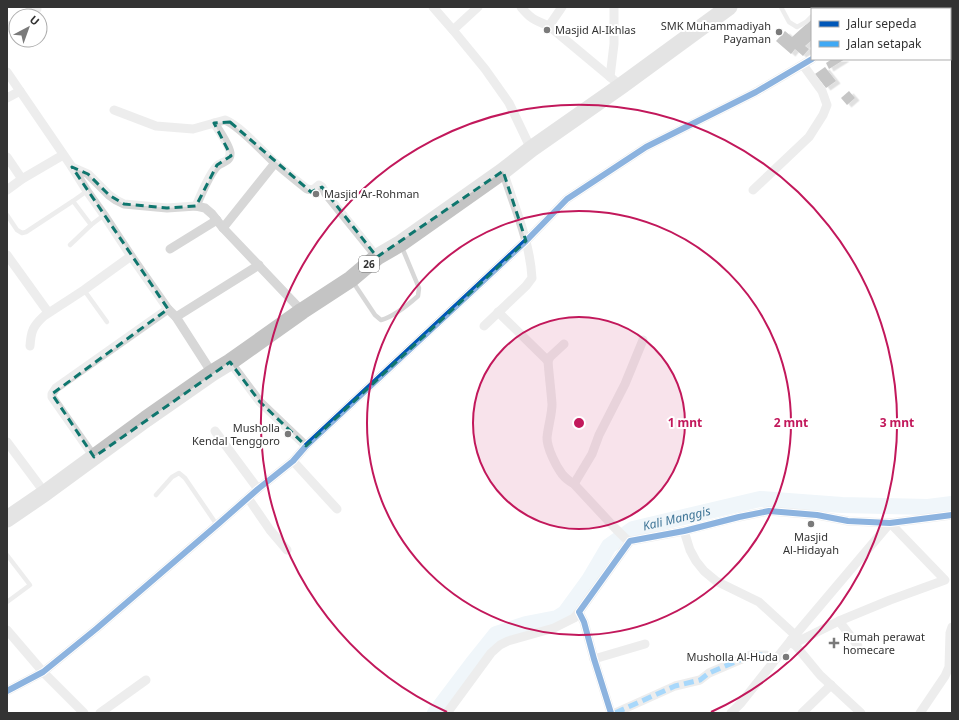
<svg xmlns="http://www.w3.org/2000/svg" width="959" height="720" viewBox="0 0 959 720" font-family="'Noto Sans',sans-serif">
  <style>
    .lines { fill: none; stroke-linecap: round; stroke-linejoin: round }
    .river { stroke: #ddebf3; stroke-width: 16 }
    .building { fill: #818181; filter: url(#shadow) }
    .lane { stroke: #d7d7d7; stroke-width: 4.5 }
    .street { stroke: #d7d7d7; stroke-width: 9 }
    .highway { stroke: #c4c4c4; stroke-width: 17 }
    .quiet { stroke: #3fa9f5; stroke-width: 5; stroke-dasharray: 10 5; stroke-linecap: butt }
    .cycleway-casing { stroke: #fff; stroke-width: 8 }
    .cycleway { stroke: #0057b8; stroke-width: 6 }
    .marked { fill: none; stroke: #0f766e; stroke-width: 3; stroke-dasharray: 8 5; stroke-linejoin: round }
    .ring { fill: none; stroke: #c2185b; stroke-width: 2 }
    .poi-dot { fill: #7a7a7a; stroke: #fff; stroke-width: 1.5 }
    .labels { text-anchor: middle; stroke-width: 4; stroke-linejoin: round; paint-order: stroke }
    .shield { fill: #fff; stroke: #707070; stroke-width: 1 }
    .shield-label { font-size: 10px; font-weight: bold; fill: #333 }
    .poi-label { font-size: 11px; fill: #333; stroke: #fff; text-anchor: end }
    .water-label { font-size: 12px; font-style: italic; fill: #3f7597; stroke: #fff }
    .centre { fill: #c2185b; stroke: #fff; stroke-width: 2 }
    .ring-label { font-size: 12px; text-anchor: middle; font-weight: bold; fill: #c2185b; stroke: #fff; stroke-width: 4; stroke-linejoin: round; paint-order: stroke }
  </style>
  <defs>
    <filter id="shadow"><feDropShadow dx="4.5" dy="2.5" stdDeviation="0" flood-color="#0004"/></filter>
  </defs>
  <rect width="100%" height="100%" fill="#fff"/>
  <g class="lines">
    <path class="river" id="s1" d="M435 713 472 664 496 634 526 624 557 618 565 613 589 580 609 546 633 529 760 499 842 505 928 507 952 504"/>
  </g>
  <g class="building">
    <polygon points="826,7 849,7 846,9 823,9"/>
    <polygon points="853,7 887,7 884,9 851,9"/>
    <polygon points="910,7 920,7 921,9 924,7 934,7 935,9 912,9"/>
    <polygon points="812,19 812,40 805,46 809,49 803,56 795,49 791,54 776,41 785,31 792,37"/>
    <polygon points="832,59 845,59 829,69 826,63"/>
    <polygon points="825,67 836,81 826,88 815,74"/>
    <polygon points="849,91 855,98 847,105 841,98"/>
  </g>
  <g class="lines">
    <g class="lane">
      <polyline points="781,7 789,22 797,27 806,22 812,16"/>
      <polyline points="819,9 822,7"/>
      <polyline points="73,201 87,191"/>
      <polyline points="7,215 17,230 22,233 26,232 73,201 91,225 70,245"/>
      <polyline points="91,225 104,215"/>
      <path d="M353 282 375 315 381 320C393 317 409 304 418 296L419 288 401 245"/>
      <polyline points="84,290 107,322"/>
      <polyline points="156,495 172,477 179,473 185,478 217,525"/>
      <polyline points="7,555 30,585 7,602"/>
    </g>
    <g class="street">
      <polyline points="433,7 453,30 485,69 509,103 531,149"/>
      <path d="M521 7C531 19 534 20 549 26L621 86"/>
      <polyline points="899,9 902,7"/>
      <polyline points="26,16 37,9"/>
      <polyline points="549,26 562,7"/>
      <polyline points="7,28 16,22"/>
      <polyline points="453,30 478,7"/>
      <polyline points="7,72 72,167 87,191 104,215 131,256 168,309 176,317 212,373"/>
      <polyline points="610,77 614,44 614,7"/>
      <polyline points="7,98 20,91"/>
      <path d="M114 110 156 126 193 129 225 120C240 126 261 150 273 161 284 171 296 180 307 189L313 190 319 185 322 187 326 194 377 257"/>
      <polyline points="7,157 22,179"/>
      <polyline points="72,167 88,174 109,195 116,200 124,204 167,208 196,206 205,208 212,214 223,228 302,311"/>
      <polyline points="7,190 22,179 63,155"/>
      <polyline points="753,190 809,137 823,115 827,105 822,91 803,65"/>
      <path d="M196 206C202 193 208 176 217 166 221 162 230 162 230 154 231 148 218 129 214 123"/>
      <polyline points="223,228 275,163"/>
      <polyline points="170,249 217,220"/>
      <polyline points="7,255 48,312"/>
      <polyline points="498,312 548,361"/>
      <polyline points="176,317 259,265"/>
      <path d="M484 326 526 286 532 278C530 241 514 206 503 171"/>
      <path d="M564 344 550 357 548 361C549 375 551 390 552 404 552 415 548 426 547 438 547 448 556 466 562 474 565 478 569 481 574 484L614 527 626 539 630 541"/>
      <path d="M30 346C31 331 33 326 44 316L84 290 131 256"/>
      <polyline points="230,362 260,402 306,446"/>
      <polyline points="215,431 258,489"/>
      <polyline points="7,442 45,493"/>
      <polyline points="94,457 52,397 52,394 56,388 168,309"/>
      <polyline points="293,461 337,509"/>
      <polyline points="574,484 592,454 599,435 625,384 643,340"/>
      <polyline points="248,498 270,530 287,550"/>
      <polyline points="684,531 690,550 696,561 704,571 716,581 759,602 795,635"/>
      <polyline points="839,621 858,646"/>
      <polyline points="7,630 43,672 84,713"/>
      <polyline points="791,640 820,675 861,713"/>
      <polyline points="594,659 645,644"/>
      <polyline points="7,691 43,672 96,629 217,525 258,489 293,461 306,446 526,241 567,199 646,147 756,92 812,59"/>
      <polyline points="100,713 146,680"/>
      <polyline points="447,713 491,653 500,645 508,641 554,628 574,618 579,612"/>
      <polyline points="611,713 594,659 584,622 579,612 630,541 684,531 739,517 769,511 817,515 848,521 890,523 952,515"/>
      <polyline points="615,713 675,686 700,680 709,673 751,655 766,655 776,659"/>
      <polyline points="731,713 741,703 791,640 890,523 945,580 890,600 839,621 793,644"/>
      <polyline points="802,713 831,685"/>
      <polyline points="920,713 945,676 949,667 950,633 952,627"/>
    </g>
    <polyline class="highway" points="7,519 45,493 146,419 212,373 230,362 302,311 351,279 377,257 401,243 503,171 531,149 621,86 729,7"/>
    <polyline class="quiet" points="615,713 675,686 700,680 709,673 751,655 766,655 776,659"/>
    <g class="cycleway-casing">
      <g id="cycleway">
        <polyline points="7,691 43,672 96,629 217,525 258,489 293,461 306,446 526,241 567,199 646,147 756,92 812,59"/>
        <polyline points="611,713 594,659 584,622 579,612 630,541 684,531 739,517 769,511 817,515 848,521 890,523 952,515"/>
      </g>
    </g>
    <use href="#cycleway" class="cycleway"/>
  </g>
  <path d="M0 0H959V720H0ZM230 122 311 192 322 187 377 257 503 171 526 241 306 446 260 402 230 362 94 457 52 394 168 309 72 167 88 174 109 195 124 204 167 208 196 206 217 165 231 156 214 123Z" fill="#fff" fill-opacity=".55" fill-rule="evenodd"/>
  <path class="marked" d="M230 122 311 192 322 187 377 257 503 171 526 241 306 446 260 402 230 362 94 457 52 394 168 309 72 167 88 174 109 195 124 204 167 208 196 206 217 165 231 156 214 123Z"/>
  <circle cx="579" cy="423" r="106" fill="#c2185b" fill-opacity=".12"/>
  <g class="ring">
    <circle cx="579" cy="423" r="106"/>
    <circle cx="579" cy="423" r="212"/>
    <path d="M447 712A318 318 0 1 1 711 712"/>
  </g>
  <g class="poi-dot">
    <circle cx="547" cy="30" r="4"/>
    <circle cx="779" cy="32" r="4"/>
    <circle cx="316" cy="194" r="4"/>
    <circle cx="288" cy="434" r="4"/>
    <circle cx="811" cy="524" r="4"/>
    <path d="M832 637h4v4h4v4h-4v4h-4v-4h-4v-4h4z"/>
    <circle cx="786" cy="657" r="4"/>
  </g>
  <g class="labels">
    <rect class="shield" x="359" y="256" width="20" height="16" rx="3"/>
    <g class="shield-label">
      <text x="369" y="268">26</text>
    </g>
    <g class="poi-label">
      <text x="771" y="30">SMK Muhammadiyah<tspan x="771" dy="13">Payaman</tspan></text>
      <text x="555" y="34" text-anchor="start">Masjid Al-Ikhlas</text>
      <text x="324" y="198" text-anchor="start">Masjid Ar-Rohman</text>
      <text x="280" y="432">Musholla<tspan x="280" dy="13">Kendal Tenggoro</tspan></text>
      <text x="811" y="541" text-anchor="middle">Masjid<tspan x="811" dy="13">Al-Hidayah</tspan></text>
      <text x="843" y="641" text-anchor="start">Rumah perawat<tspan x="843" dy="13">homecare</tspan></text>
      <text x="778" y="661">Musholla Al-Huda</text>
    </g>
    <g class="water-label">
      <text dy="4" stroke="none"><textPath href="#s1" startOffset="327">Kali Manggis</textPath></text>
    </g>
  </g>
  <circle cx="579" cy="423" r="6" class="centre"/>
  <g class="ring-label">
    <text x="685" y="427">1 mnt</text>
    <text x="791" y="427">2 mnt</text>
    <text x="897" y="427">3 mnt</text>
  </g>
  <rect width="959" height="720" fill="none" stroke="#333333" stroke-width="16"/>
  <rect x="811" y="8" width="140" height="52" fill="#ffffff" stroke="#adadad"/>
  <rect x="819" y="21" width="20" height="6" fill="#0057b8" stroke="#adadad"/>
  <text x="847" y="28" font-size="12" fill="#333333">Jalur sepeda</text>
  <rect x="819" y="41" width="20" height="6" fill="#3fa9f5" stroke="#adadad"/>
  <text x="847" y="48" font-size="12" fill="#333333">Jalan setapak</text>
  <g transform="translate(28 28) rotate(41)"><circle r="19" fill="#ffffff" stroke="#adadad"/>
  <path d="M0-3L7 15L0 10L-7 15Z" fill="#7a7a7a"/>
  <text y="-6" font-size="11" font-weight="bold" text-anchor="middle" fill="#333333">U</text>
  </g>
</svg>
